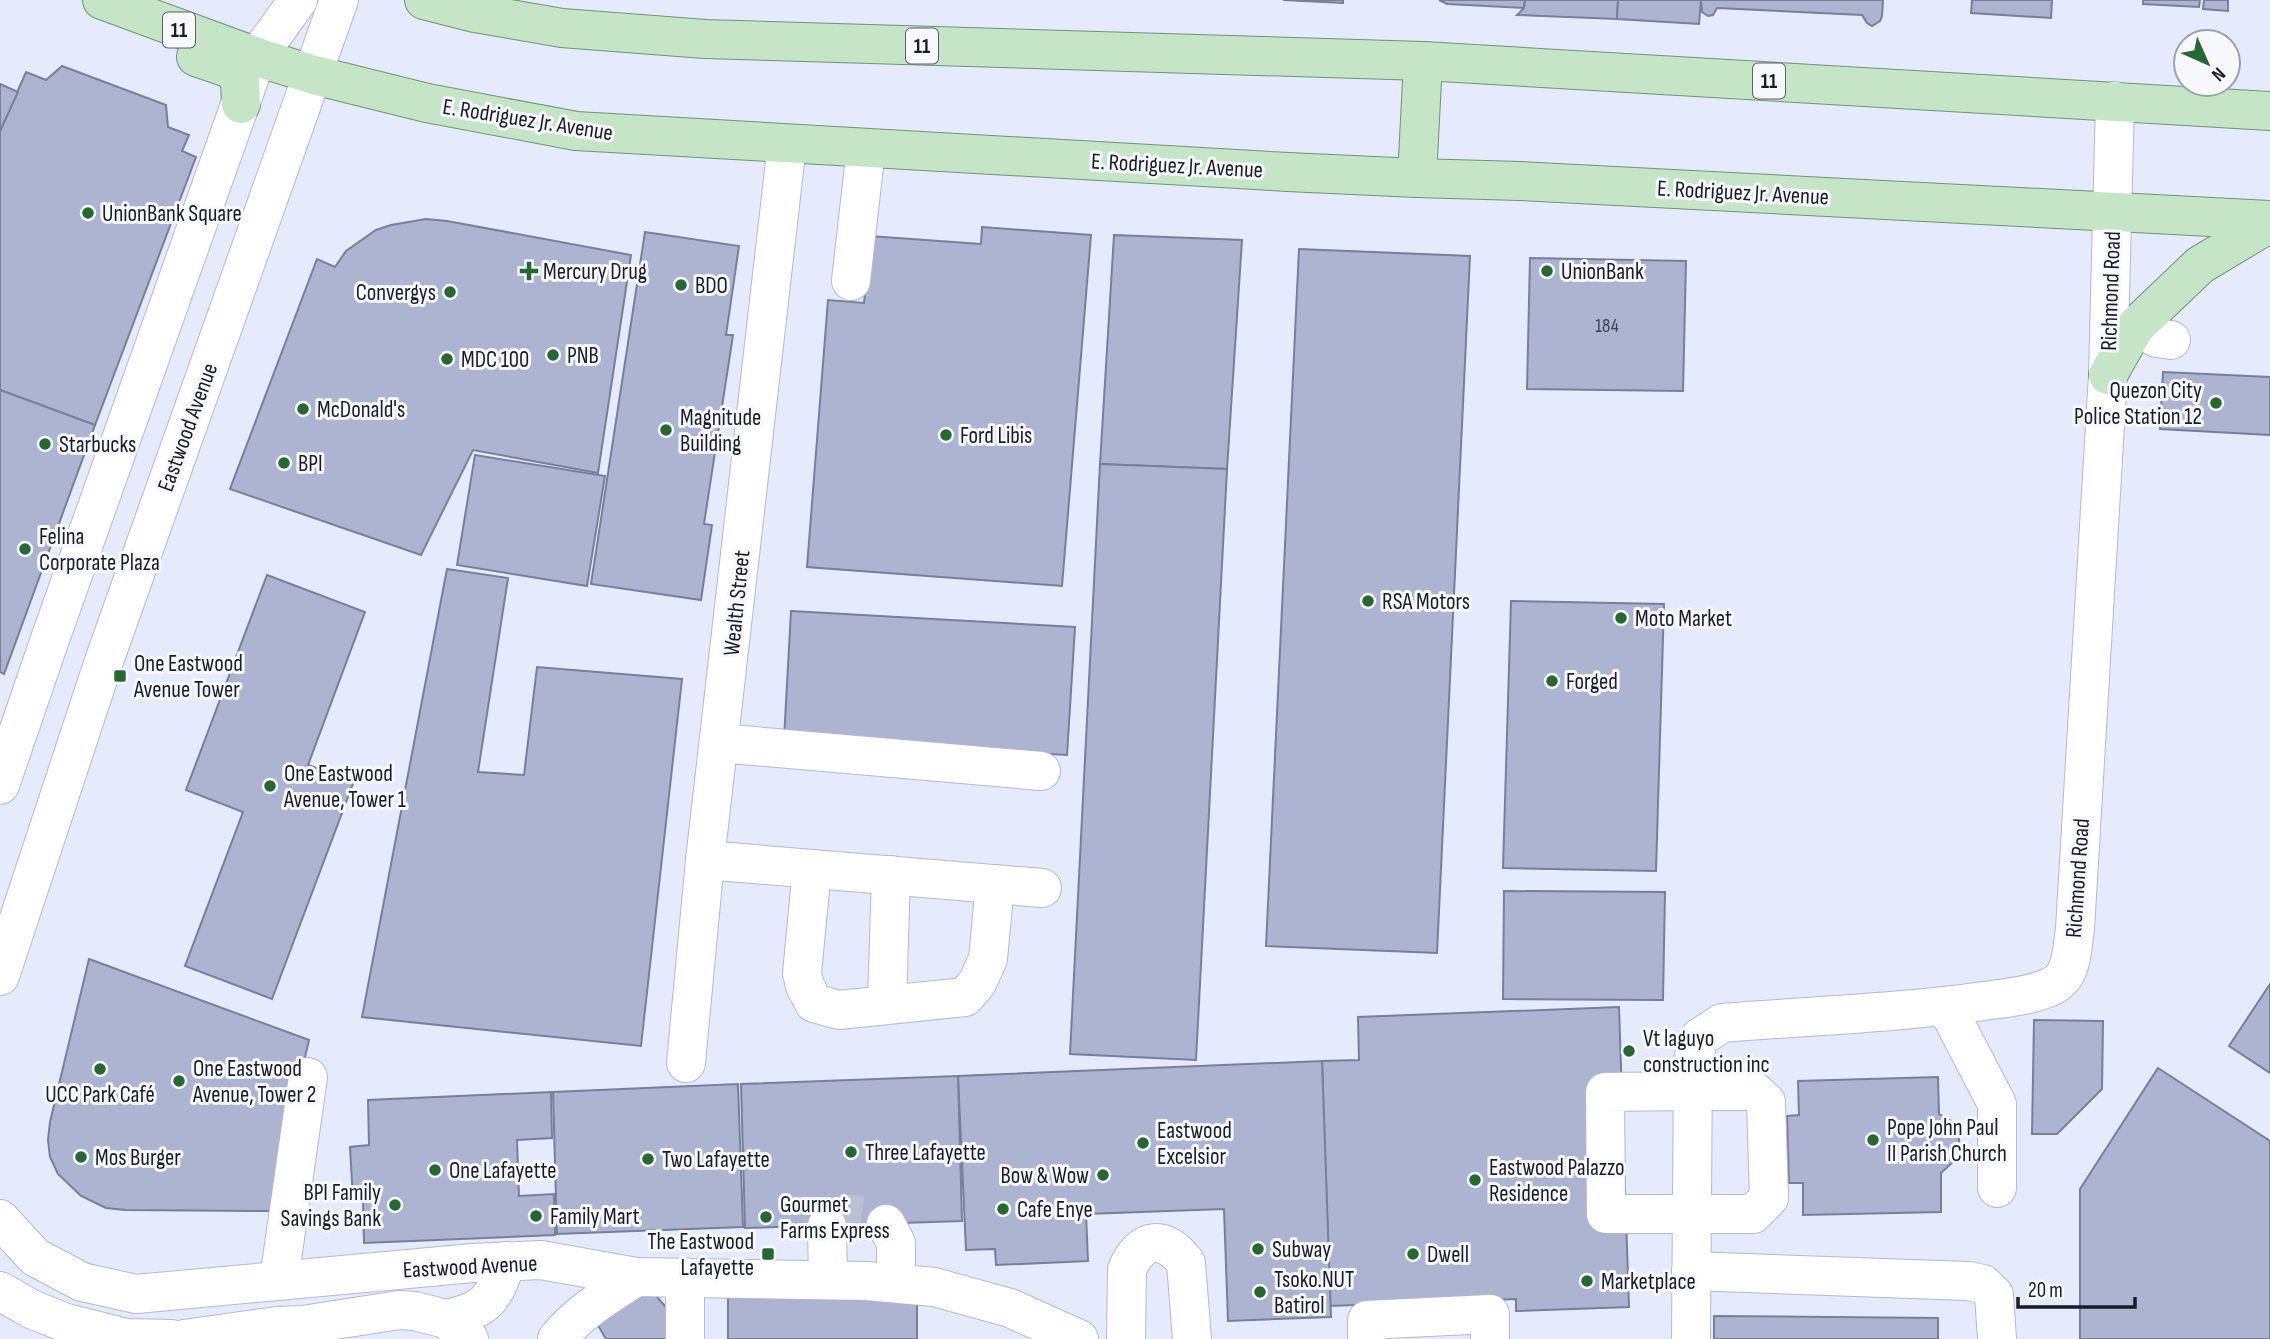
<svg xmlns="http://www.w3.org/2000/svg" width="2270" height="1339" viewBox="0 0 2270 1339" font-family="'Sofia Sans Condensed',sans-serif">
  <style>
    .building { fill: #adb4d1; stroke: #787f9a; stroke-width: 2 }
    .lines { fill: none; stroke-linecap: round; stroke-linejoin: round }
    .minor-tunnel { stroke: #bcc1d1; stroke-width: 38; stroke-dasharray: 38 19; stroke-linecap: butt }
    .minor-casing { stroke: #b1b9d6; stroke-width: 40 }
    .major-casing { stroke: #6e9476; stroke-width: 40 }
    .minor { stroke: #fff; stroke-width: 38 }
    .major { stroke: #c4e6c7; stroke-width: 38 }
    .poi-dot { fill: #276731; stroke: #f6f8fe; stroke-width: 2.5 }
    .labels { text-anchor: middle; stroke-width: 6; stroke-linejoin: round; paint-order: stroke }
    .number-label { font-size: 19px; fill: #3e4151 }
    .shield { fill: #f6f8fe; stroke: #5b5d67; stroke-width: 2 }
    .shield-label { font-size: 21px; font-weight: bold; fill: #191b26 }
    .street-label { font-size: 23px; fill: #191b26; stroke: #f6f8fe }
    .poi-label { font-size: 23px; fill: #191b26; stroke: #f6f8fe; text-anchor: start }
  </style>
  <rect width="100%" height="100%" fill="#e5eafc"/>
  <g class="building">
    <polygon points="1283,0 1343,0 1343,3"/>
    <polygon points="1439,0 1525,0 1524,8 1447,4"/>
    <polygon points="1525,0 1618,0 1617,19 1517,15 1524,8"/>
    <polygon points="1618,0 1701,0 1699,24 1617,19"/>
    <polygon points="1701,0 1883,0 1882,16 1880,21 1872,26 1867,23 1862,15 1717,8 1713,15 1708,16 1702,12"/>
    <polygon points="1972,0 2052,0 2051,18 1971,13"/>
    <polygon points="2143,0 2200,0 2199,7 2143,4"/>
    <polygon points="2204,0 2228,0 2228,11 2203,9"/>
    <polygon points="62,66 166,105 168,127 189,135 182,151 196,157 95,425 0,390 0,131 26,72 46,80"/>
    <polygon points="0,84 18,92 0,131"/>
    <polygon points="426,219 447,221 631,255 598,473 473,450 421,555 230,489 317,259 335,267 346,251 376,230 391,225"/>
    <polygon points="982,227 1091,235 1062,586 807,567 828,300 864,303 870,236 981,244"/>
    <polygon points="645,232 739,246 726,335 733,335 704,524 712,525 701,600 591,584"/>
    <polygon points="1114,235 1242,240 1227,469 1100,464"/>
    <polygon points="1299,249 1470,256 1437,953 1266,946"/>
    <polygon points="1530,258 1686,261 1683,391 1527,389"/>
    <polygon points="2163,372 2270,377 2270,435 2160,429"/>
    <polygon points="0,390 95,425 4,674 0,672"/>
    <polygon points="475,455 605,476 587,586 457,565"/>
    <polygon points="1100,464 1227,469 1196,1060 1070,1054"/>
    <polygon points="447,569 508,578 478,772 524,775 537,667 682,679 641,1046 362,1017"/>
    <polygon points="267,575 365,612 308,765 354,781 272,999 185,966 243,812 186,790"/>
    <polygon points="1511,601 1664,604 1656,871 1503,868"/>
    <polygon points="791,611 1075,627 1067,755 784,739"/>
    <polygon points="1504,891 1665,892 1663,1000 1503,999"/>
    <polygon points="89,959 309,1040 270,1211 125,1210 106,1208 81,1196 58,1174 50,1157 48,1140 50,1122"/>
    <polygon points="2270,984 2270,1073 2229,1046"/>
    <polygon points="1619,1007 1629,1307 1516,1311 1516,1299 1330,1306 1322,1061 1359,1060 1358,1017"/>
    <polygon points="2034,1020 2103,1021 2102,1089 2057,1134 2032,1134"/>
    <polygon points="1322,1061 1331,1317 1228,1321 1224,1209 1086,1214 1088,1261 996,1265 995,1249 966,1250 958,1076"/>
    <polygon points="2158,1068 2270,1141 2270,1339 2080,1339 2080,1189"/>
    <polygon points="958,1076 962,1221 745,1228 741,1084"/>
    <polygon points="1938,1077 1939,1114 1951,1121 1958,1133 1960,1147 1953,1162 1941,1173 1941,1212 1803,1215 1803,1183 1789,1183 1787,1116 1799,1115 1798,1081"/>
    <polygon points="738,1084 743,1227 557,1234 553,1092"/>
    <polygon points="551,1092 552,1138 517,1140 519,1196 554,1194 555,1235 364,1243 363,1199 353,1199 350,1147 369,1145 368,1100"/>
    <polygon points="646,1285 695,1339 606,1339 596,1322"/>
    <polygon points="728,1295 917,1302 917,1339 728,1339"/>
    <polygon points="1714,1316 1938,1318 1938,1339 1714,1339"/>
  </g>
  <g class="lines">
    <path class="minor-tunnel" d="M827 1226C841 1208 868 1213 886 1224"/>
    <g class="minor-casing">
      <g id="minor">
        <polyline points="851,281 866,148"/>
        <polyline points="2135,327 2157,338 2171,340"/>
        <polyline points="719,743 1041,771"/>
        <polyline points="0,785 49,642 257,57 298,0"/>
        <polyline points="705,860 1042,888"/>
        <polyline points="812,869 802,973 805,986 814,1003 839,1010 965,997 977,983 988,959 995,884"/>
        <polyline points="0,976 104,661 339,0"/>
        <polyline points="887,1004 891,875"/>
        <polyline points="1946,1006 1997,1104 1997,1188"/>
        <polyline points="686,1063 705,860 787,144"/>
        <polygon points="1693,1091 1754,1091 1766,1102 1769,1198 1753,1214 1606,1214 1605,1092"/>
        <polyline points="0,1219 35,1257 82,1282 136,1294 473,1263 541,1260 636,1277 867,1281 934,1287 1010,1308 1079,1339"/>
        <polyline points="886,1224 896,1243 896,1283"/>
        <polyline points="827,1226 828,1280"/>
        <polyline points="1691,1271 1968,1281 1983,1284 1994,1295 1997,1339"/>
        <polyline points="685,1277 685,1339"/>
        <polyline points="279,1280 308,1077"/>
        <polyline points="0,1291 31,1309 66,1323 126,1338 172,1339"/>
        <path d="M446 1319C484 1311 496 1299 506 1261"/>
        <polyline points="184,1339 277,1326 303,1325 399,1310 415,1311 446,1319 469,1339"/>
        <path d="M557 1339C578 1313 608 1295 636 1277"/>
        <path d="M1126 1339 1127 1269C1142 1236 1165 1235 1186 1263L1192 1339"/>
        <polyline points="1367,1339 1367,1320 1490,1314 1490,1339"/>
        <path d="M1691 1339 1693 1060 1699 1038 1722 1023C1809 1016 1898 1013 1984 1001 2005 998 2040 995 2057 983 2073 972 2072 946 2075 929L2108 375 2115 101"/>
      </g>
    </g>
    <g class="major-casing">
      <g id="major">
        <polyline points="102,0 257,57 314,75 427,103 576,131 1288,172 1417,178 1520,181 2270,220"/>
        <polyline points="424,0 475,13 562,28 705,39 1423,61 2270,111"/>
        <polyline points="196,57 231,69 240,80 241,104"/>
        <polyline points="1417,178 1423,61"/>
        <polyline points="2108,375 2135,327 2200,265 2270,223"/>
      </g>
    </g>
    <use href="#minor" class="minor"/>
    <use href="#major" class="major"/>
  </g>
  <g class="poi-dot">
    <circle cx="88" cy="213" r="7"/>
    <path d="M525.5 260.5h7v7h7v7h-7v7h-7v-7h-7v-7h7z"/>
    <circle cx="1547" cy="271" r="7"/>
    <circle cx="681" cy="285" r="7"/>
    <circle cx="450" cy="292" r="7"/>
    <circle cx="553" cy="355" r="7"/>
    <circle cx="447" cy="359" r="7"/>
    <circle cx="2216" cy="403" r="7"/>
    <circle cx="303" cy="409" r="7"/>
    <circle cx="666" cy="430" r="7"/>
    <circle cx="946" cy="435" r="7"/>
    <circle cx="45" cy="444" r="7"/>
    <circle cx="284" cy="463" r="7"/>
    <circle cx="25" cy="549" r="7"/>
    <circle cx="1368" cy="601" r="7"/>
    <circle cx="1621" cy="618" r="7"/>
    <rect x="113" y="669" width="14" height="14" rx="3.5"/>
    <circle cx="1552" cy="681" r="7"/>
    <circle cx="270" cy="786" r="7"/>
    <circle cx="1629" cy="1051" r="7"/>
    <circle cx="100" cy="1069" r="7"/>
    <circle cx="179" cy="1081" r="7"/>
    <circle cx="1873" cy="1140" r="7"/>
    <circle cx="1143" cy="1143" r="7"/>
    <circle cx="851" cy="1152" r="7"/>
    <circle cx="81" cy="1157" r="7"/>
    <circle cx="648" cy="1159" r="7"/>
    <circle cx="435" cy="1170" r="7"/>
    <circle cx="1103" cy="1175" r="7"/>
    <circle cx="1475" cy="1180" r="7"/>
    <circle cx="395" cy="1205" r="7"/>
    <circle cx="1003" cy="1209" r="7"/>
    <circle cx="536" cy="1216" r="7"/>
    <circle cx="766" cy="1217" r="7"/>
    <circle cx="1258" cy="1249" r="7"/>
    <rect x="761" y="1247" width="14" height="14" rx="3.5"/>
    <circle cx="1413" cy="1254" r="7"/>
    <circle cx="1587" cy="1281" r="7"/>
    <circle cx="1260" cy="1292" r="7"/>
  </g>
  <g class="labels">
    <g class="number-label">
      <text x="1607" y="332">184</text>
    </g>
    <g class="shield">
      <rect x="163" y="12.5" width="32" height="35" rx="5"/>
      <rect x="906" y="28.5" width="32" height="35" rx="5"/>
      <rect x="1753" y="63.5" width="32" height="35" rx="5"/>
    </g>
    <g class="shield-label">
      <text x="179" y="37">11</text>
      <text x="922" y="53">11</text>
      <text x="1769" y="88">11</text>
    </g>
    <g class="street-label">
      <text transform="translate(528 119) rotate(9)" y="8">E. Rodriguez Jr. Avenue</text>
      <text transform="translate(1177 165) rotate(3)" y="8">E. Rodriguez Jr. Avenue</text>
      <text transform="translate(1743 192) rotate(3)" y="8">E. Rodriguez Jr. Avenue</text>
      <text transform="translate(2110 291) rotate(-88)" y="8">Richmond Road</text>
      <text transform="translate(187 427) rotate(-70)" y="8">Eastwood Avenue</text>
      <text transform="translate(736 603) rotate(-84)" y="8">Wealth Street</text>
      <text transform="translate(2077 878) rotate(-86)" y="8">Richmond Road</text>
      <text transform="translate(470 1266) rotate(-3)" y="8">Eastwood Avenue</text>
    </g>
    <g class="poi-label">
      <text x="102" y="221">UnionBank Square</text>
      <text x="543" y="279">Mercury Drug</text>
      <text x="1561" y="279">UnionBank</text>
      <text x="695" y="293">BDO</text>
      <text x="436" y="300" text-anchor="end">Convergys</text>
      <text x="567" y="363">PNB</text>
      <text x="461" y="367">MDC 100</text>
      <text x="2202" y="398" text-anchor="end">Quezon City<tspan x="2202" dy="26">Police Station 12</tspan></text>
      <text x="317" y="417">McDonald's</text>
      <text x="680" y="425">Magnitude<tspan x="680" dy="26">Building</tspan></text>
      <text x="960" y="443">Ford Libis</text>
      <text x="59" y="452">Starbucks</text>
      <text x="298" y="471">BPI</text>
      <text x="39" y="544">Felina<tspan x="39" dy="26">Corporate Plaza</tspan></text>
      <text x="1382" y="609">RSA Motors</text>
      <text x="1635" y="626">Moto Market</text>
      <text x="134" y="671">One Eastwood<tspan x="134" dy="26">Avenue Tower</tspan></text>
      <text x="1566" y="689">Forged</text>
      <text x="284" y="781">One Eastwood<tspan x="284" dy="26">Avenue, Tower 1</tspan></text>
      <text x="1643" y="1046">Vt laguyo<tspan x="1643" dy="26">construction inc</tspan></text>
      <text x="193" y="1076">One Eastwood<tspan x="193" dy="26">Avenue, Tower 2</tspan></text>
      <text x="100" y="1102" text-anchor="middle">UCC Park Café</text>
      <text x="1887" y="1135">Pope John Paul<tspan x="1887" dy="26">II Parish Church</tspan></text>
      <text x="1157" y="1138">Eastwood<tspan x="1157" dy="26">Excelsior</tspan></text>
      <text x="865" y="1160">Three Lafayette</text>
      <text x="95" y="1165">Mos Burger</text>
      <text x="662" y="1167">Two Lafayette</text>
      <text x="1489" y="1175">Eastwood Palazzo<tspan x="1489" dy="26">Residence</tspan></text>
      <text x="449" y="1178">One Lafayette</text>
      <text x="1089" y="1183" text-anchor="end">Bow &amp; Wow</text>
      <text x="381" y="1200" text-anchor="end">BPI Family<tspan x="381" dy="26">Savings Bank</tspan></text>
      <text x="780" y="1212">Gourmet<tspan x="780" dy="26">Farms Express</tspan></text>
      <text x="1017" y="1217">Cafe Enye</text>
      <text x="550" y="1224">Family Mart</text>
      <text x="754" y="1249" text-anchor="end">The Eastwood<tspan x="754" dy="26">Lafayette</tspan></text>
      <text x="1272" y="1257">Subway</text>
      <text x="1427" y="1262">Dwell</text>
      <text x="1274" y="1287">Tsoko.NUT<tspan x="1274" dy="26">Batirol</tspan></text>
      <text x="1601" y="1289">Marketplace</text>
    </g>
  </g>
  <g transform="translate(2207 63) rotate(135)"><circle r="33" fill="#f6f8fe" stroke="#9ea0a8" stroke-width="2"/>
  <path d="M0-5L12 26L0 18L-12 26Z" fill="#276731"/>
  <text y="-10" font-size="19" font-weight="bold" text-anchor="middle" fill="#191b26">N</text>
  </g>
  <path d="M2018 1297v10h117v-10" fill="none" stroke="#191b26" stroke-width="3.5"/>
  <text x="2028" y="1297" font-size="21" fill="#191b26" stroke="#f6f8fe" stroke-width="5" paint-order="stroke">20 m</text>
</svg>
